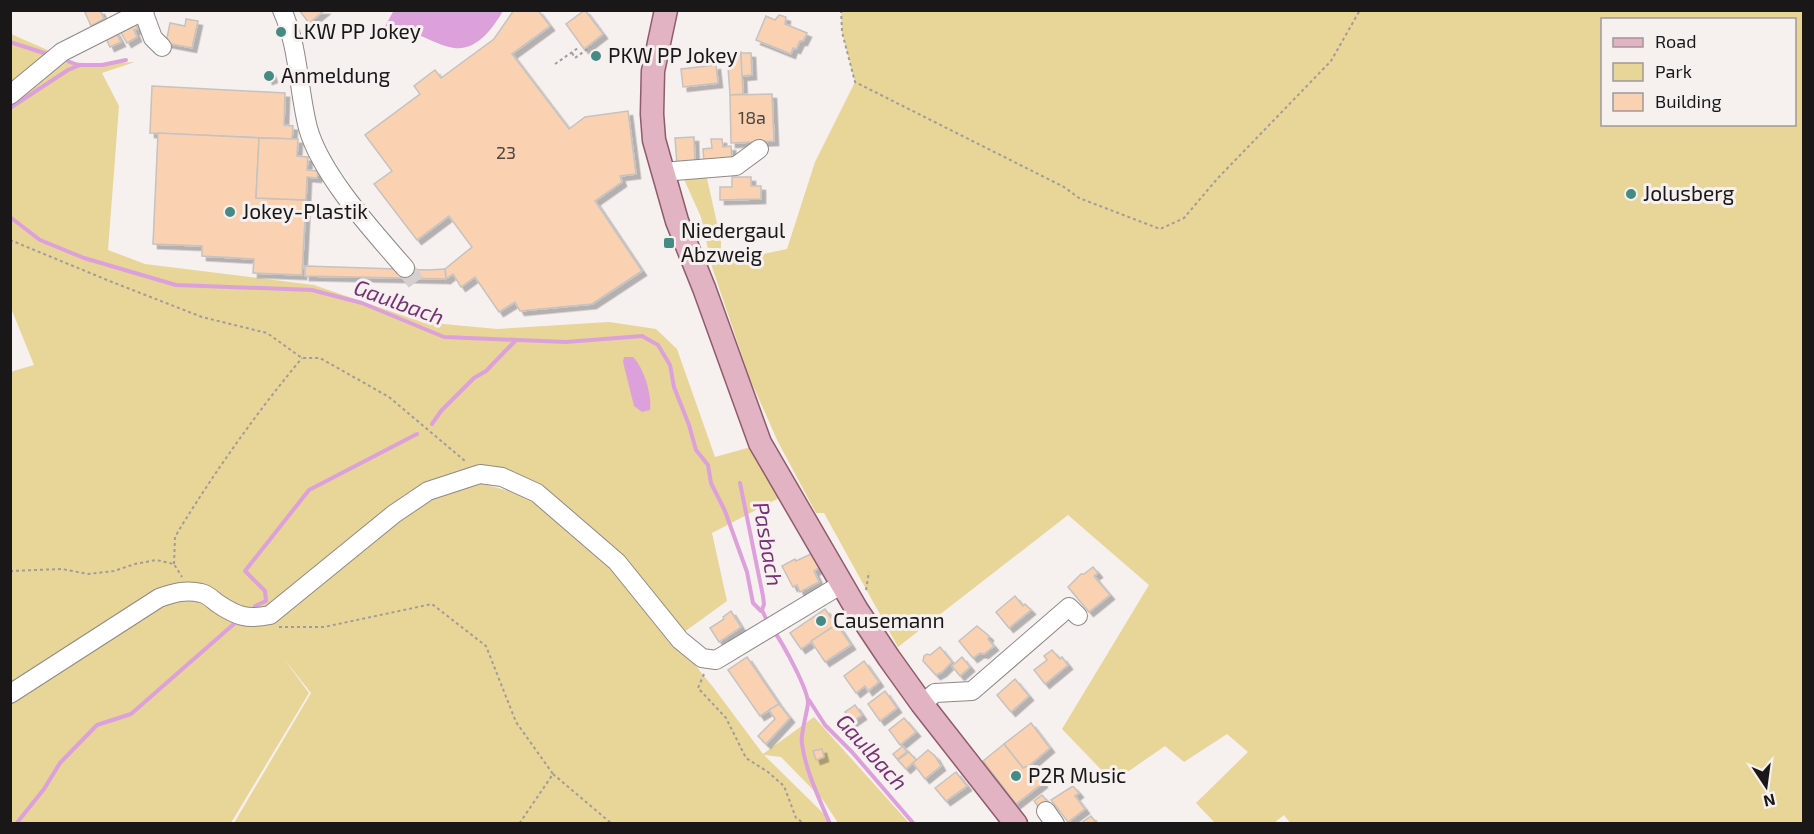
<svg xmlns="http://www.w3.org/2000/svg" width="1814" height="834" viewBox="0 0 1814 834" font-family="'Exo 2',sans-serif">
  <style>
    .green { fill: #e8d598; fill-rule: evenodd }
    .water { fill: #dca1da }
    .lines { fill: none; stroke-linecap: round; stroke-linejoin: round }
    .stream { stroke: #dca1da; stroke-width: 4 }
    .building { fill: #fad2b2; stroke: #c6c2bf; stroke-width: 1.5; filter: url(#shadow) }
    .minor-tunnel { stroke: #d5cfcf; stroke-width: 18; stroke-dasharray: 18 9; stroke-linecap: butt }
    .minor-casing { stroke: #8e8987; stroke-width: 20 }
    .major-casing { stroke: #8f5c6c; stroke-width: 25 }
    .path { stroke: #a19c9b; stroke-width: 2; stroke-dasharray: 3 3; stroke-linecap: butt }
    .minor { stroke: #fff; stroke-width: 18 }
    .major { stroke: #e2b3c2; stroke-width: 22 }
    .poi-dot { fill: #458b84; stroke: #f6f0ef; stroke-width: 2 }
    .labels { text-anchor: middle; stroke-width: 6; stroke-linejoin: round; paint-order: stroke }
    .number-label { font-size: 18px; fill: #51463e }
    .poi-label { font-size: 21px; fill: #191717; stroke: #f6f0ef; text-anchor: start }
    .water-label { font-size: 22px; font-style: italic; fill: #773176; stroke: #f6f0ef }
  </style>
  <defs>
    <filter id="shadow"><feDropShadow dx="4.5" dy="4.5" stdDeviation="0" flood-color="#0004"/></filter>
  </defs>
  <rect width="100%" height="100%" fill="#f6f0ef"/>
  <g class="green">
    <path d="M841 11H1803V823L1291 824 1284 815 1274 823H1215L1196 803 1248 752 1227 734 1184 762 1165 746 1113 782 1062 729 1149 585 1068 515 898 647 824 513H816L778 442 750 379 712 267 701 217 682 175 706 174 721 241V263L787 249 815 162 855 82 842 32ZM1602 20H1794V124H1602Z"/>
    <polygon points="11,34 52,52 11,88"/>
    <path d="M73 62 95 64 135 62 102 73 119 106 108 250 145 264 314 285 422 322 497 329 609 322 656 329 677 349 715 457 751 447 779 498 712 533 727 601 680 635 628 583 713 687 763 754 814 717 909 823H838L823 800 781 757 764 755 827 817 831 823H234L311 693 284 659 309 693 231 823H10V372L34 365 11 308V101L57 64ZM490 480 522 495 484 484 431 491 325 582 280 619 429 489Z"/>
  </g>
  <g class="water">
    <path d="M394 10H503V11C493 28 477 51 454 48 438 46 422 34 406 31 399 29 390 30 383 30Z"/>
    <path d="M624 357H633C644 368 652 395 650 410L642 412 634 406 623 362Z"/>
  </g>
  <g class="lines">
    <g class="stream">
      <polyline points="10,42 50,55"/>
      <polyline points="62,59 78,65"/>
      <polyline points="10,108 68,70 80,65 102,65 126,60"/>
      <polyline points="10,217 40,240 84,258 176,285 312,290 362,303 444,337 566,342 642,336 658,345 670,365 674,387 689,425 696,450 708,465 711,483 725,511 747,572 753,603 761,611 762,610 768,623"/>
      <polyline points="432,424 441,411 474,378 486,371 516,340"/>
      <polyline points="740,483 763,596 764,604 762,610"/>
      <polyline points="255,606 266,601 265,591 245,571 309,490 417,434"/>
      <path d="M774 631C783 644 808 689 808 703 807 714 800 735 802 744 806 772 819 798 830 824"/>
      <polyline points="809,700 825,725 852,752 914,824"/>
      <polyline points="16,824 44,789 60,763 97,725 131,714 235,623"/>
    </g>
  </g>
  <g class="building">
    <polygon points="84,10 100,10 104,19 91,26"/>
    <polygon points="299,10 325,10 309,23"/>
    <polygon points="514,10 538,10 550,26 512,54 569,129 585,117 628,111 636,174 620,176 622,182 595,201 642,271 592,304 520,311 515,302 499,312 475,277 461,287 453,274 446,279 445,269 472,247 449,216 417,240 374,184 392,171 365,135 420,94 414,86 435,70 441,78 494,39"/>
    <polygon points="585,10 603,34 584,49 566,24"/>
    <polygon points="779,15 786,17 785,24 807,33 803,41 800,41 796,49 793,48 791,54 756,40 766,16 775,20"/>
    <polygon points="186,19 198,21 192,48 166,43 170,23 185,26"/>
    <polygon points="134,21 138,29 134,30 137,37 127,43 119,29"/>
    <polygon points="115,31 121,42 110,47 105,36"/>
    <polygon points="741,52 743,94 730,95 727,53"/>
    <polygon points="741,53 751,53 752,75 742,76"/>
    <polygon points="716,65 718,83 683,87 681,69"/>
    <polygon points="271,72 273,78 268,80 266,74"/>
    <polygon points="152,86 285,93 284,125 293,126 292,139 150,133"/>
    <polygon points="772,94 774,141 731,143 730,95"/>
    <polygon points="158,133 259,138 256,198 306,200 302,275 253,273 254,259 202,256 202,246 153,244"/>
    <polygon points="694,137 695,164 677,165 675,138"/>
    <polygon points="259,138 298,139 297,156 308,157 307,170 318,171 317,178 307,177 306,200 256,198"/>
    <polygon points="711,139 722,139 723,147 731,146 732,163 704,163 703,149 712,148"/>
    <polygon points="732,177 751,177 751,186 761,186 761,199 720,200 720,187 732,187"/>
    <polygon points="305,266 428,270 445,269 446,279 305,276"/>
    <polygon points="811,554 819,568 814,571 819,582 800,592 797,585 793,587 782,566 795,559 796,561"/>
    <polygon points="1093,567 1098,573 1094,576 1110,595 1089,612 1068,587 1081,574 1084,574"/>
    <polygon points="1015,596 1023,606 1025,604 1031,610 1009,628 996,612"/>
    <polygon points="825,609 836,625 801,649 790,633"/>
    <polygon points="731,611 741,627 719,642 710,628 724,619 723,617"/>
    <polygon points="837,624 851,645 825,662 811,641"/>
    <polygon points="977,626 989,636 988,639 994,646 984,654 980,653 973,658 959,641"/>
    <polygon points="940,647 952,662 942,672 936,675 923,661 924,656 927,654 930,655"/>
    <polygon points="1052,650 1060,659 1062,657 1068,665 1045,684 1034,670 1047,660 1044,656"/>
    <polygon points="747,657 779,704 760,716 728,670"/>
    <polygon points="962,657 970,667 960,676 952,666"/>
    <polygon points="864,661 879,682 868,691 865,686 856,693 844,676"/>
    <polygon points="1015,679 1029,696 1011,712 997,695"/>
    <polygon points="885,691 897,708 880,721 868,704"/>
    <polygon points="779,704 790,718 766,744 758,736 775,719 769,710"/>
    <polygon points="855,705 862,715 852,722 845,712"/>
    <polygon points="904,718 916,732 900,745 889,730"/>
    <polygon points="1031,723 1050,748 1030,765 1023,768 1004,744"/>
    <polygon points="1004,744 1023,768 1030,765 1043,783 1016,804 983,761"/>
    <polygon points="903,746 907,752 897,759 893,754"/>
    <polygon points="822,749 824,757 816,760 813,751"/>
    <polygon points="928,750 935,756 941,766 925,779 913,763"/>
    <polygon points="909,752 916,760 906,769 898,760"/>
    <polygon points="956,772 967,786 946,801 935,788"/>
    <polygon points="1073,786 1079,793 1075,796 1085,809 1068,822 1051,800"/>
    <polygon points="1042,795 1049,803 1040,809 1034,801"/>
    <polygon points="1091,816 1097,824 1080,824"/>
  </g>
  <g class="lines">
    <polyline class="minor-tunnel" points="405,268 418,285"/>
    <g class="minor-casing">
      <g id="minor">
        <path d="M282 10C299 47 298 89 308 128 321 175 373 231 405 268"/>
        <polyline points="143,11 153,38 162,47"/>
        <polyline points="10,95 62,52 145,10"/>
        <polyline points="662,172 736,166 759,149"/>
        <path d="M10 694 159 598C173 593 186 589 201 593 207 594 212 599 217 603 236 616 247 620 270 615L394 514 428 491 480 474 502 477 537 493 617 562 680 640 702 658 716 660 842 584"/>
        <polyline points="922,704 935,693 972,691 1069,607 1078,616"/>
        <polyline points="1046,811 1055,824"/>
      </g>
    </g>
    <g class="major-casing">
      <polyline id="major" points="666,10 653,71 652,114 654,140 677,221 704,288 760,443 857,610 889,658 922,704 1016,824"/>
    </g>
    <g class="path">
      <polyline points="841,10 842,32 855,82 1064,187 1079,198 1160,229 1184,218 1217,179 1331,61 1360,10"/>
      <polyline points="572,53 575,58 590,47"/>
      <polyline points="555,64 578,48"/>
      <polyline points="10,240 112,282 202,317 267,333 302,358 320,358 389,397 465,461"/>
      <path d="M174 564 175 537 179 530C216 470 257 412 302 358"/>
      <polyline points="10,571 62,569 88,574 114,571 135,564 156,560 174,564 182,577"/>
      <polyline points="866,590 869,572"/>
      <polyline points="279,627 324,627 432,604 486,646 516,722 553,774 519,824"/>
      <polyline points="704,674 698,688 726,718 746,758 768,772 784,786 796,818 805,824"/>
      <polyline points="553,774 612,824"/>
    </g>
    <use href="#minor" class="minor"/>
    <use href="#major" class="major"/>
  </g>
  <g class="poi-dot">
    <circle cx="281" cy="32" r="6"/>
    <circle cx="596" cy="56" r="6"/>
    <circle cx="269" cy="76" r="6"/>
    <circle cx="1631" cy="194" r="6"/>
    <circle cx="230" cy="212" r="6"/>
    <rect x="663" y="237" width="12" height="12" rx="3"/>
    <circle cx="821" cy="621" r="6"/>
    <circle cx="1016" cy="776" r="6"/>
  </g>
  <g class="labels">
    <g class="number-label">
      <text x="752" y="124">18a</text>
      <text x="506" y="159">23</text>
    </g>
    <g class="poi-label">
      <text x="293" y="39">LKW PP Jokey</text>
      <text x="608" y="63">PKW PP Jokey</text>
      <text x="281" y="83">Anmeldung</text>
      <text x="1643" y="201">Jolusberg</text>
      <text x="242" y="219">Jokey-Plastik</text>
      <text x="681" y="238">Niedergaul<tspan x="681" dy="24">Abzweig</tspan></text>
      <text x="833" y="628">Causemann</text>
      <text x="1028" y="783">P2R Music</text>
    </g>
    <g class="water-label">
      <text transform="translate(399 302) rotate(20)" y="8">Gaulbach</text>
      <text transform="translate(768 544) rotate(80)" y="8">Pasbach</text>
      <text transform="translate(872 752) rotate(48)" y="8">Gaulbach</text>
    </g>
  </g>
  <rect width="1814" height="834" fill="none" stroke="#191717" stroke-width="24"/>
  <rect x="1601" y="18" width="195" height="108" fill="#f6f0ef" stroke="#9e9999" stroke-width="1.5"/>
  <rect x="1613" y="38" width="30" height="9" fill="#e2b3c2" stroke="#9e9999" stroke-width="1.5"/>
  <text x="1655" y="48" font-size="18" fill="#191717">Road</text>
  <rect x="1613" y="63" width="30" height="18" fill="#e8d598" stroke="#9e9999" stroke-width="1.5"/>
  <text x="1655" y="78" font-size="18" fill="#191717">Park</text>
  <rect x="1613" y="93" width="30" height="18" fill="#fad2b2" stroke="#9e9999" stroke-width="1.5"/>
  <text x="1655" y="108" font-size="18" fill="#191717">Building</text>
  <g transform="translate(1766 786) rotate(167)" stroke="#f6f0ef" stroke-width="4.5" paint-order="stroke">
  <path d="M0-4.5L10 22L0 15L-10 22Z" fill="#191717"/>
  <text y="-9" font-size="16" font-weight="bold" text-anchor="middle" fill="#191717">N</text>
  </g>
</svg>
